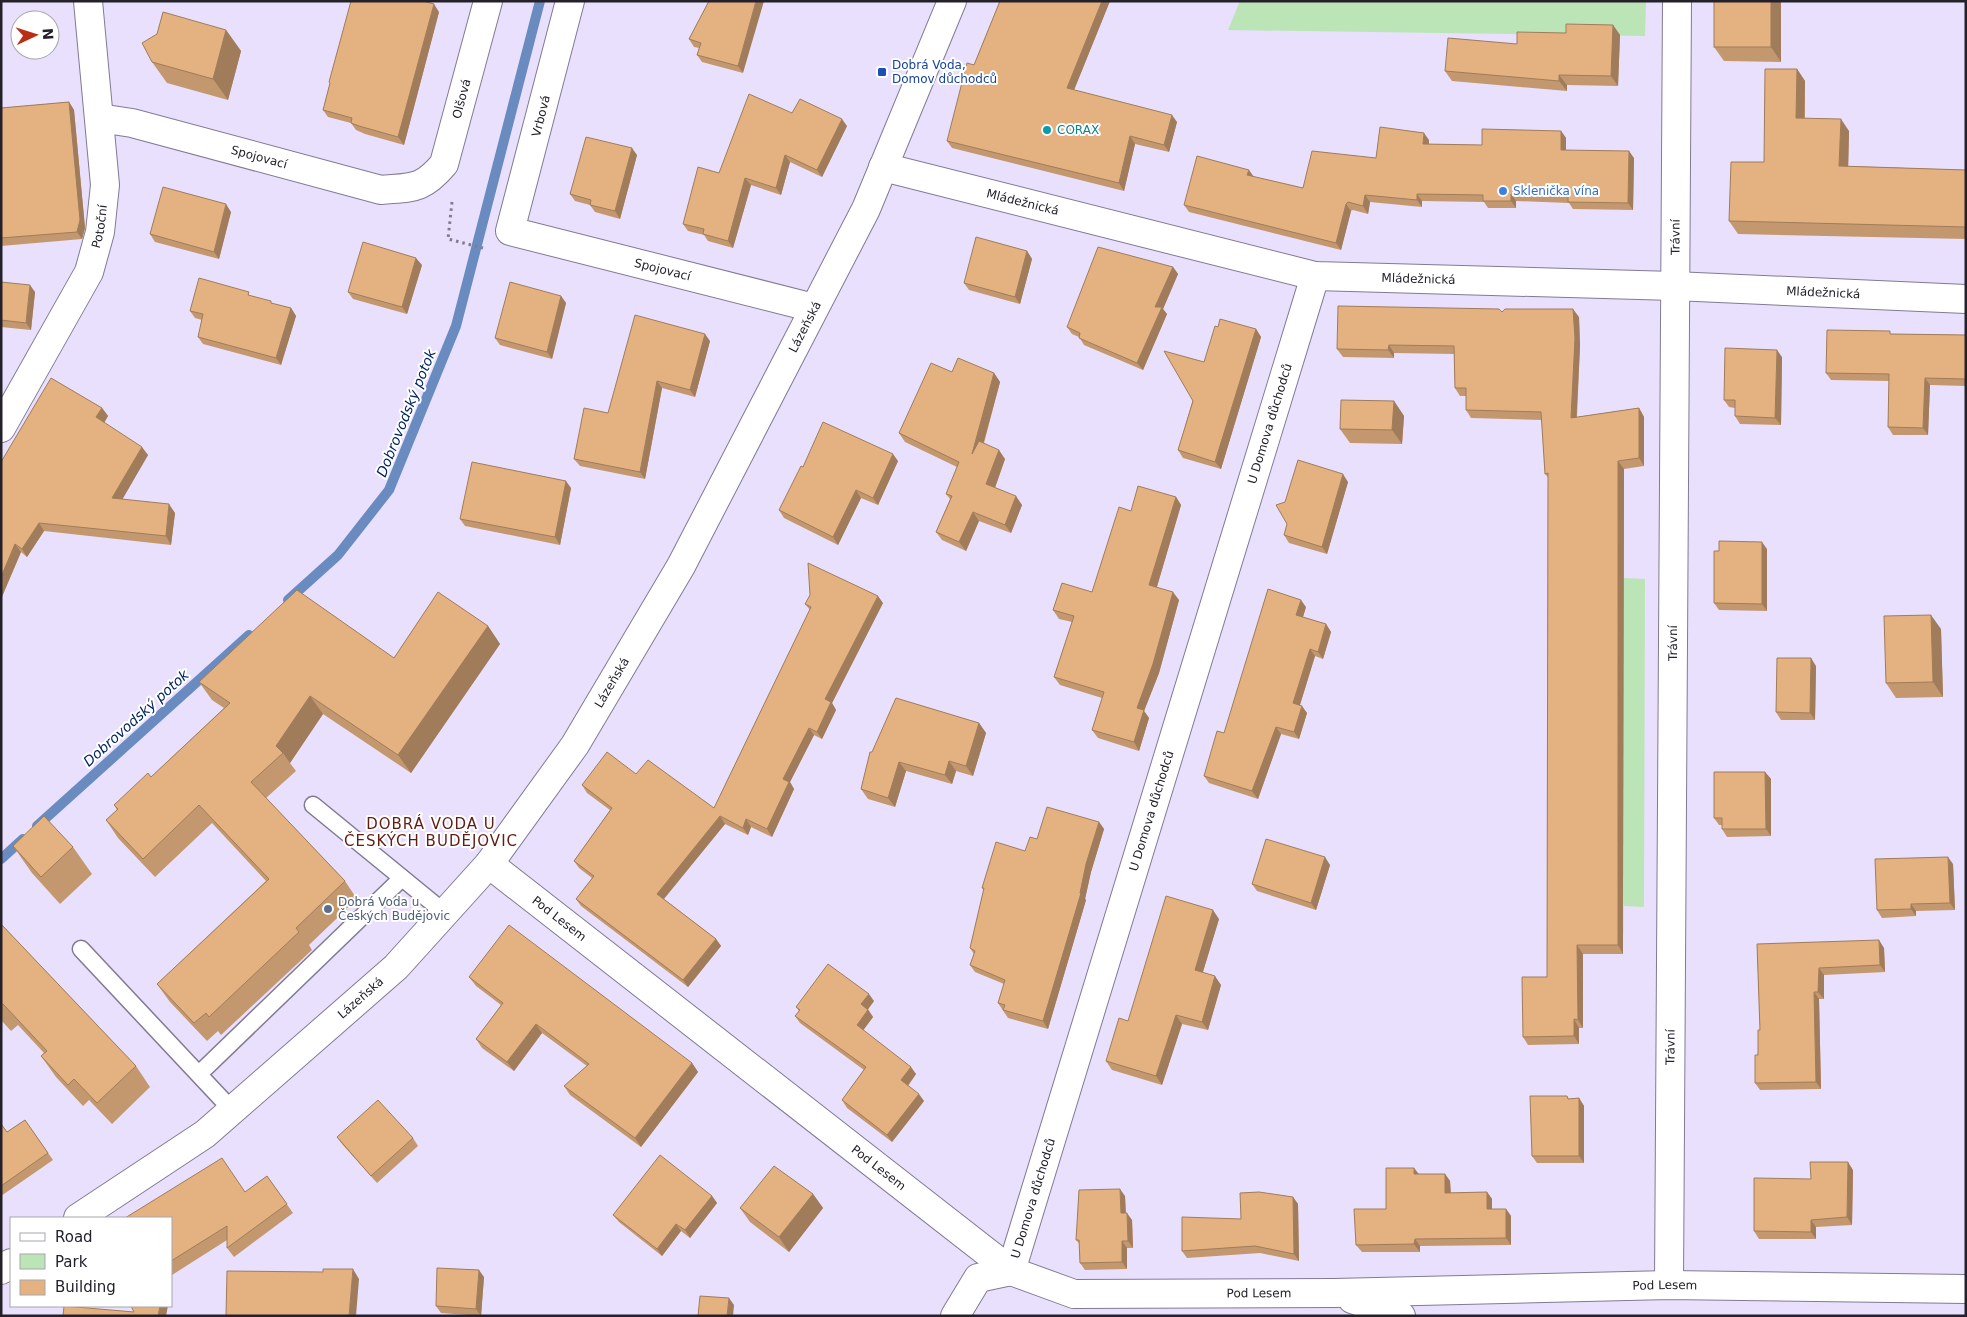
<svg xmlns="http://www.w3.org/2000/svg" width="1967" height="1317" viewBox="0 0 1967 1317" font-family="'DejaVu Sans',sans-serif">
  <style>
    .green { fill: #bbe5b7 }
    .lines { fill: none; stroke-linecap: round; stroke-linejoin: round }
    .stream { stroke: #6a8bbf; stroke-width: 10 }
    .service-casing { stroke: #827a94; stroke-width: 19 }
    .minor-casing { stroke: #827a94; stroke-width: 30 }
    .tertiary-casing { stroke: #827a94; stroke-width: 30 }
    .path { stroke: #807b8d; stroke-width: 3; stroke-dasharray: 2.5 4; stroke-linecap: butt }
    .service { stroke: #fff; stroke-width: 16 }
    .minor { stroke: #fff; stroke-width: 28 }
    .tertiary { stroke: #fff; stroke-width: 28 }
    .wall { fill: #c4986f }
    .shaded-wall { fill: #a07c5a }
    .building { fill: #e4b181; stroke: #a07c5a }
    .transit-dot { fill: #1a4fb4; stroke: #fff; stroke-width: 2 }
    .culture-dot { fill: #0f9aa8; stroke: #fff; stroke-width: 2 }
    .shop-dot { fill: #3f7fe0; stroke: #fff; stroke-width: 2 }
    .service-dot { fill: #5c6f8a; stroke: #fff; stroke-width: 2 }
    .labels { text-anchor: middle; stroke-width: 4; stroke-linejoin: round; paint-order: stroke }
    .transit-label { font-size: 12px; fill: #164399; stroke: #fff; text-anchor: start }
    .street-label { font-size: 12px; fill: #24212b; stroke: #fff }
    .culture-label { font-size: 12px; fill: #0d838f; stroke: #fff; text-anchor: start }
    .shop-label { font-size: 12px; fill: #366cbe; stroke: #fff; text-anchor: start }
    .service-label { font-size: 12px; fill: #4e5e75; stroke: #fff; text-anchor: start }
    .water-label { font-size: 14px; font-style: italic; fill: #002562; stroke: #fff }
    .quarter-label { font-size: 15px; letter-spacing: 1px; fill: #611d12; stroke: #fff }
  </style>
  <rect width="100%" height="100%" fill="#e9e0fd"/>
  <g class="green">
    <polygon points="1240,1 1646,1 1645,36 1228,30"/>
    <polygon points="1624,578 1645,579 1644,907 1624,906"/>
  </g>
  <g class="lines">
    <g class="stream">
      <polyline points="288,600 338,555 389,490 456,326 540,1"/>
      <polyline points="37,826 249,635"/>
      <polyline points="1,859 23,839"/>
    </g>
    <g class="service-casing">
      <g id="service">
        <polyline points="313,805 445,913"/>
        <polyline points="81,949 232,1110"/>
        <polyline points="199,1074 402,878"/>
      </g>
    </g>
    <g class="minor-casing">
      <g id="minor">
        <path id="s1" d="M570 1 510 231 814 308"/>
        <path id="s2" d="M99 118 132 123 381 190C413 187 422 190 444 164L488 1"/>
        <path id="s3" d="M883 167 1315 276 1674 286 1966 299"/>
        <path id="s4" d="M1 428 89 272 100 232 105 185 88 1"/>
        <path id="s5" d="M489 864 1011 1271 1074 1294 1334 1293 1669 1285 1966 1289"/>
        <path id="s6" d="M1011 1271 1315 276"/>
        <path id="s7" d="M1669 1285 1677 1"/>
        <polyline points="1352,1299 1401,1316"/>
        <polyline points="955,1316 978,1278 1011,1271"/>
      </g>
    </g>
    <g class="tertiary-casing">
      <g id="tertiary">
        <path id="s8" d="M78 1218 205 1134 396 967 489 864 575 745 681 566 866 209 952 1"/>
        <polyline points="1,1270 11,1263"/>
      </g>
    </g>
    <polyline class="path" points="452,202 448,239 483,248"/>
    <use href="#service" class="service"/>
    <use href="#minor" class="minor"/>
    <use href="#tertiary" class="tertiary"/>
  </g>
  <g class="wall">
    <polygon points="709,1 743,73 702,62 697,55 699,48 694,47 689,39"/>
    <polygon points="1000,1 1110,1 1074,90 1177,122 1169,152 1135,144 1124,191 952,148 947,141 974,65"/>
    <polygon points="1714,1 1781,1 1781,62 1724,61 1714,47"/>
    <polygon points="439,12 404,145 365,134 356,130 351,123 328,117 323,110 330,84 329,82"/>
    <polygon points="1613,25 1620,35 1618,86 1567,85 1567,91 1452,81 1445,71 1517,44 1566,33"/>
    <polygon points="226,30 241,51 228,100 167,83 152,62"/>
    <polygon points="1797,69 1805,81 1805,118 1849,131 1848,166 1966,170 1966,239 1738,234 1729,221 1764,162"/>
    <polygon points="69,102 74,110 85,228 82,239 1,246 1,108"/>
    <polygon points="792,113 847,126 822,177 790,162 781,195 751,185 733,248 708,241 704,235 688,231 683,224 719,173"/>
    <polygon points="1561,131 1566,138 1566,150 1634,158 1633,210 1573,209 1569,203 1516,201 1516,208 1488,208 1484,202 1422,201 1422,207 1370,202 1368,214 1353,210 1351,211 1341,250 1189,212 1184,205 1254,177 1303,188 1376,158 1429,140 1429,144 1482,145"/>
    <polygon points="637,155 620,219 595,212 590,205 575,201 570,194"/>
    <polygon points="231,212 219,259 155,242 150,234"/>
    <polygon points="1027,251 1032,259 1020,304 969,290 964,283"/>
    <polygon points="422,265 407,314 353,299 348,292"/>
    <polygon points="1173,267 1178,274 1163,309 1167,314 1143,370 1084,345 1079,337 1072,334 1067,327"/>
    <polygon points="1,282 35,292 31,330 1,327"/>
    <polygon points="253,296 274,304 291,308 296,316 281,365 203,344 198,337 202,320 195,318 190,311"/>
    <polygon points="561,296 566,303 552,359 500,345 495,338"/>
    <polygon points="1502,312 1579,317 1580,346 1577,417 1639,408 1644,417 1644,466 1624,469 1623,954 1583,954 1583,1028 1579,1028 1579,1044 1528,1045 1523,1037 1547,977 1548,477 1545,474 1542,420 1471,418 1466,410 1466,396 1460,396 1455,388 1454,354 1394,353 1394,358 1343,357 1337,349"/>
    <polygon points="1256,329 1261,337 1221,469 1183,458 1178,450 1204,362"/>
    <polygon points="1892,334 1966,335 1966,386 1930,385 1928,435 1893,435 1888,427 1889,381 1831,380 1826,373"/>
    <polygon points="710,341 695,397 662,388 645,479 580,466 574,459 608,413"/>
    <polygon points="1782,357 1781,425 1740,424 1735,416 1735,408 1729,407 1724,400"/>
    <polygon points="952,372 994,373 1000,382 984,443 1005,459 995,488 1022,505 1011,533 979,521 966,551 942,540 936,532 950,499 946,494 957,467 905,442 899,433"/>
    <polygon points="1394,401 1404,416 1402,444 1350,443 1340,429"/>
    <polygon points="102,408 108,416 104,423 148,455 122,499 175,513 171,545 44,531 27,557 21,552 1,599 1,462"/>
    <polygon points="898,461 878,505 861,498 838,545 784,518 779,510 803,467"/>
    <polygon points="1348,482 1327,554 1289,543 1284,535"/>
    <polygon points="571,488 560,545 465,526 460,519"/>
    <polygon points="1176,497 1181,505 1157,587 1179,600 1159,673 1144,711 1149,718 1139,751 1098,738 1092,730 1102,698 1060,685 1054,677 1072,622 1059,619 1053,610 1092,592 1131,511"/>
    <polygon points="1767,549 1767,611 1719,610 1714,603"/>
    <polygon points="883,603 832,703 836,710 822,739 814,735 790,782 794,789 772,837 751,827 748,835 725,824 664,899 716,939 721,946 688,987 581,906 576,899 592,878 579,868 574,861 610,810 587,793 582,785 636,774 714,808 810,610 805,604"/>
    <polygon points="1306,607 1303,617 1326,624 1331,632 1323,659 1315,656 1300,705 1307,713 1299,739 1281,734 1258,799 1209,783 1204,776 1224,733"/>
    <polygon points="488,626 500,644 411,773 323,714 290,763 296,771 266,798 345,881 357,899 309,945 312,950 221,1035 218,1031 207,1041 170,1002 157,984 266,881 212,823 155,877 118,838 106,820 117,810 114,805 151,777 224,708 212,700 199,682 394,658"/>
    <polygon points="1941,629 1943,697 1896,698 1886,683"/>
    <polygon points="1816,666 1815,720 1781,720 1776,712"/>
    <polygon points="979,723 986,733 973,776 956,771 952,784 906,771 895,807 868,799 861,789 872,752"/>
    <polygon points="1765,772 1771,779 1771,836 1727,837 1722,829 1722,825 1719,825 1714,818"/>
    <polygon points="1099,822 1104,829 1091,872 1085,899 1086,900 1048,1029 1008,1018 998,1003 1004,984 975,972 970,965 974,954 970,948 984,890 982,888 1025,851 1037,839"/>
    <polygon points="13,846 73,847 92,874 60,904 32,873"/>
    <polygon points="1953,864 1955,910 1916,911 1916,916 1882,918 1877,910"/>
    <polygon points="1330,865 1316,910 1257,891 1252,884"/>
    <polygon points="1219,919 1203,972 1221,985 1208,1030 1182,1024 1162,1085 1112,1070 1106,1061 1128,1021"/>
    <polygon points="1,924 136,1066 150,1087 112,1124 89,1100 83,1106 56,1077 41,1056 44,1053 18,1025 11,1031 1,1020"/>
    <polygon points="1757,944 1884,948 1885,972 1824,975 1824,999 1819,999 1821,1089 1760,1090 1755,1083 1760,1030"/>
    <polygon points="469,977 692,1063 698,1072 641,1147 570,1095 564,1086 587,1066 542,1033 514,1071 482,1048 476,1039 501,1005 476,986"/>
    <polygon points="874,1001 868,1009 873,1017 863,1030 916,1074 908,1086 924,1101 892,1142 847,1108 842,1100 864,1070 800,1023 795,1016 799,1011 796,1007"/>
    <polygon points="1567,1096 1569,1099 1579,1098 1584,1106 1584,1163 1537,1163 1532,1156"/>
    <polygon points="25,1120 53,1160 1,1196 1,1124 7,1132"/>
    <polygon points="337,1137 413,1138 418,1146 377,1183 342,1144"/>
    <polygon points="1414,1168 1419,1174 1445,1174 1450,1181 1451,1193 1487,1192 1492,1199 1492,1209 1506,1209 1511,1216 1511,1245 1420,1246 1420,1252 1362,1252 1356,1245 1386,1209"/>
    <polygon points="1853,1170 1852,1225 1816,1227 1816,1239 1759,1239 1754,1231 1811,1179"/>
    <polygon points="267,1176 293,1213 234,1257 227,1248 227,1240 172,1275 171,1278 171,1218 245,1192"/>
    <polygon points="813,1194 823,1208 789,1252 750,1222 740,1208"/>
    <polygon points="712,1196 717,1203 690,1238 681,1231 662,1256 619,1222 613,1215"/>
    <polygon points="1125,1196 1126,1213 1132,1220 1133,1248 1127,1248 1127,1269 1085,1270 1080,1263 1079,1243 1076,1240"/>
    <polygon points="1293,1197 1298,1204 1299,1261 1260,1253 1187,1258 1182,1251 1241,1219"/>
    <polygon points="484,1277 481,1316 441,1313 436,1306"/>
  </g>
  <g class="shaded-wall">
    <polygon points="756,1 764,1 743,73 738,66"/>
    <polygon points="1102,1 1110,1 1072,95 1067,88"/>
    <polygon points="1771,1 1781,1 1781,62 1771,47"/>
    <polygon points="434,4 439,12 404,145 398,137"/>
    <polygon points="1613,25 1620,35 1618,86 1611,76"/>
    <polygon points="226,30 241,51 228,100 213,79"/>
    <polygon points="1797,69 1805,81 1804,130 1796,118"/>
    <polygon points="1559,75 1567,85 1567,91 1559,81"/>
    <polygon points="69,102 74,110 85,228 82,239 77,232"/>
    <polygon points="1172,115 1177,122 1169,152 1164,145"/>
    <polygon points="842,119 847,126 822,177 817,170"/>
    <polygon points="1841,119 1849,131 1848,178 1839,166"/>
    <polygon points="1561,131 1566,138 1566,158 1561,150"/>
    <polygon points="1424,133 1429,140 1428,151 1423,144"/>
    <polygon points="1130,136 1135,144 1124,191 1119,183"/>
    <polygon points="632,148 637,155 620,219 615,211"/>
    <polygon points="1629,151 1634,158 1633,210 1628,203"/>
    <polygon points="785,155 790,162 781,195 776,188"/>
    <polygon points="1249,170 1254,177 1247,175"/>
    <polygon points="745,178 751,185 733,248 728,241"/>
    <polygon points="1417,194 1422,201 1422,207 1417,200"/>
    <polygon points="1511,194 1516,201 1516,208 1511,201"/>
    <polygon points="1365,195 1370,202 1368,214 1363,206"/>
    <polygon points="226,204 231,212 219,259 214,252"/>
    <polygon points="1346,204 1351,211 1341,250 1336,243"/>
    <polygon points="1027,251 1032,259 1020,304 1015,297"/>
    <polygon points="416,258 422,265 407,314 402,307"/>
    <polygon points="1173,267 1178,274 1163,309 1167,314 1143,370 1137,363 1155,307"/>
    <polygon points="30,285 35,292 31,330 26,323"/>
    <polygon points="561,296 566,303 552,359 547,352"/>
    <polygon points="291,308 296,316 281,365 276,358"/>
    <polygon points="1573,309 1579,317 1580,346 1576,426 1571,418"/>
    <polygon points="1256,329 1261,337 1221,469 1215,462"/>
    <polygon points="705,334 710,341 695,397 690,390"/>
    <polygon points="1389,345 1394,353 1394,358 1388,350"/>
    <polygon points="1777,350 1782,357 1781,425 1775,418"/>
    <polygon points="994,373 1000,382 978,463 972,454"/>
    <polygon points="1925,378 1930,385 1928,435 1923,428"/>
    <polygon points="657,381 662,388 645,479 640,472"/>
    <polygon points="1394,401 1404,416 1402,444 1392,430"/>
    <polygon points="102,408 108,416 102,426 96,417"/>
    <polygon points="1639,408 1644,417 1644,466 1639,458"/>
    <polygon points="142,447 148,455 118,507 112,498"/>
    <polygon points="999,450 1005,459 993,493 986,484"/>
    <polygon points="893,454 898,461 878,505 873,498"/>
    <polygon points="1618,461 1624,469 1623,954 1618,945"/>
    <polygon points="1343,474 1348,482 1327,554 1322,547"/>
    <polygon points="566,481 571,488 560,545 555,537"/>
    <polygon points="856,490 861,498 838,545 833,537"/>
    <polygon points="1016,496 1022,505 1011,533 1005,525"/>
    <polygon points="1176,497 1181,505 1155,593 1149,585"/>
    <polygon points="169,504 175,513 171,545 166,536"/>
    <polygon points="973,512 979,521 966,551 959,542"/>
    <polygon points="39,523 44,531 27,557 22,549"/>
    <polygon points="1762,542 1767,549 1767,611 1762,604"/>
    <polygon points="15,544 21,552 1,599 1,577"/>
    <polygon points="1173,592 1179,600 1159,673 1144,711 1149,718 1139,751 1134,742 1137,708"/>
    <polygon points="878,596 883,603 832,703 836,710 822,739 817,732 825,699"/>
    <polygon points="1301,600 1306,607 1301,623 1296,615"/>
    <polygon points="1931,615 1941,629 1943,697 1933,682"/>
    <polygon points="1326,624 1331,632 1323,659 1318,652"/>
    <polygon points="488,626 500,644 411,773 398,755"/>
    <polygon points="1310,649 1315,656 1298,711 1293,703"/>
    <polygon points="1811,658 1816,666 1815,720 1810,713"/>
    <polygon points="310,696 323,714 290,763 283,753 276,746"/>
    <polygon points="1302,706 1307,713 1299,739 1294,732"/>
    <polygon points="979,723 986,733 973,776 966,766"/>
    <polygon points="1276,727 1281,734 1258,799 1252,791"/>
    <polygon points="809,728 814,735 790,782 794,789 772,837 767,829 783,779"/>
    <polygon points="949,761 956,771 952,784 945,775"/>
    <polygon points="899,762 906,771 895,807 888,798"/>
    <polygon points="1765,772 1771,779 1771,836 1766,829"/>
    <polygon points="720,816 725,824 662,901 657,894"/>
    <polygon points="746,819 751,827 748,835 743,828"/>
    <polygon points="1099,822 1104,829 1091,872 1085,899 1086,900 1048,1029 1043,1021 1080,893 1086,864"/>
    <polygon points="1325,857 1330,865 1316,910 1311,903"/>
    <polygon points="1948,857 1953,864 1955,910 1950,903"/>
    <polygon points="1911,904 1916,911 1916,916 1911,909"/>
    <polygon points="1213,910 1219,919 1201,978 1195,970"/>
    <polygon points="716,939 721,946 688,987 683,980"/>
    <polygon points="1879,940 1884,948 1885,972 1880,965"/>
    <polygon points="1577,945 1583,954 1583,1028 1578,1020"/>
    <polygon points="1819,968 1824,975 1824,999 1818,992"/>
    <polygon points="1215,976 1221,985 1208,1030 1202,1022"/>
    <polygon points="1814,992 1819,999 1821,1089 1816,1082"/>
    <polygon points="869,994 874,1001 866,1012 861,1004"/>
    <polygon points="868,1010 873,1017 862,1032 857,1025"/>
    <polygon points="1176,1015 1182,1024 1162,1085 1156,1076"/>
    <polygon points="1574,1019 1579,1028 1579,1044 1574,1036"/>
    <polygon points="536,1024 542,1033 514,1071 507,1062"/>
    <polygon points="692,1063 698,1072 641,1147 635,1138"/>
    <polygon points="911,1067 916,1074 906,1088 901,1080"/>
    <polygon points="919,1094 924,1101 892,1142 887,1135"/>
    <polygon points="1579,1098 1584,1106 1584,1163 1579,1156"/>
    <polygon points="1848,1162 1853,1170 1852,1225 1847,1217"/>
    <polygon points="1414,1168 1419,1175 1414,1174"/>
    <polygon points="1445,1174 1450,1181 1451,1200 1445,1193"/>
    <polygon points="1120,1189 1125,1196 1126,1220 1121,1213"/>
    <polygon points="1487,1192 1492,1199 1492,1216 1487,1209"/>
    <polygon points="813,1194 823,1208 789,1252 779,1237"/>
    <polygon points="712,1196 717,1203 690,1238 685,1230"/>
    <polygon points="1293,1197 1298,1204 1299,1261 1294,1254"/>
    <polygon points="1506,1209 1511,1216 1511,1245 1506,1238"/>
    <polygon points="1127,1213 1132,1220 1133,1248 1128,1241"/>
    <polygon points="1811,1220 1816,1227 1816,1239 1811,1232"/>
    <polygon points="676,1224 681,1231 662,1256 657,1249"/>
    <polygon points="1415,1239 1420,1246 1420,1252 1414,1244"/>
    <polygon points="1122,1241 1127,1248 1127,1269 1122,1262"/>
    <polygon points="353,1269 359,1279 356,1316 349,1316"/>
    <polygon points="479,1270 484,1277 481,1316 476,1309"/>
    <polygon points="729,1298 734,1305 733,1316 727,1316"/>
    <polygon points="160,1306 168,1306 166,1316 158,1316"/>
  </g>
  <g class="building">
    <polygon points="351,1 423,1 434,4 398,137 359,126 351,123 352,118 323,110 330,83 329,82"/>
    <polygon points="709,1 756,1 738,66 697,55 701,43 689,39"/>
    <polygon points="1000,1 1102,1 1067,88 1172,115 1164,145 1130,136 1119,183 947,141 967,63 974,65"/>
    <rect x="1714" y="1" width="57" height="46"/>
    <polygon points="163,12 226,30 213,79 152,62 142,43 157,34"/>
    <polygon points="1566,24 1613,25 1611,76 1559,75 1559,81 1445,71 1448,38 1517,44 1517,32 1566,33"/>
    <polygon points="1765,69 1797,69 1796,118 1841,119 1839,166 1966,170 1966,227 1729,221 1731,162 1764,162"/>
    <polygon points="749,94 792,113 800,99 842,119 817,170 785,155 776,188 745,178 728,241 703,234 704,229 683,224 698,167 719,173"/>
    <polygon points="69,102 80,220 77,232 1,238 1,108"/>
    <polygon points="1380,127 1424,133 1423,144 1482,145 1482,129 1561,131 1561,150 1629,151 1628,203 1568,202 1568,196 1511,194 1511,201 1483,201 1483,195 1417,194 1417,200 1365,195 1363,206 1348,202 1346,204 1336,243 1184,205 1197,156 1249,170 1247,175 1303,188 1312,151 1376,158"/>
    <polygon points="586,137 632,148 615,211 590,205 591,200 570,194"/>
    <polygon points="163,187 226,204 214,252 150,234"/>
    <polygon points="976,237 1027,251 1015,297 964,283"/>
    <polygon points="363,242 416,258 402,307 348,292"/>
    <polygon points="1098,247 1173,267 1155,307 1162,307 1137,363 1079,338 1080,333 1067,327"/>
    <polygon points="199,278 249,292 248,295 271,301 271,303 291,308 276,358 198,337 203,314 190,311"/>
    <polygon points="1,282 30,285 26,323 1,320"/>
    <polygon points="510,282 561,296 547,352 495,338"/>
    <polygon points="1338,306 1499,309 1502,312 1505,309 1573,309 1575,338 1571,418 1639,408 1639,458 1618,461 1618,945 1577,945 1578,1020 1574,1019 1574,1036 1523,1037 1522,977 1547,977 1548,473 1545,474 1541,412 1466,410 1466,388 1455,388 1454,346 1389,345 1388,350 1337,349"/>
    <polygon points="635,315 705,334 690,390 657,381 640,472 574,459 584,408 608,413"/>
    <polygon points="1220,319 1256,329 1215,462 1178,450 1193,401 1164,351 1204,362 1215,326 1218,327"/>
    <polygon points="1827,330 1890,331 1890,334 1966,335 1966,379 1925,378 1923,428 1888,427 1889,374 1826,373"/>
    <polygon points="1725,348 1777,350 1775,418 1735,416 1735,400 1724,400"/>
    <polygon points="958,358 994,373 972,454 979,441 999,450 986,484 1016,496 1005,525 973,512 959,542 936,532 952,496 946,494 959,462 899,433 931,363 952,372"/>
    <polygon points="51,378 102,408 96,417 142,447 112,498 169,504 166,536 39,523 22,549 15,544 1,577 1,462"/>
    <polygon points="1341,400 1394,401 1392,430 1340,429"/>
    <polygon points="823,422 893,454 873,498 856,490 833,537 779,510 801,466 803,467"/>
    <polygon points="1298,460 1343,474 1322,547 1284,535 1287,524 1276,505 1285,502"/>
    <polygon points="472,462 566,481 555,537 460,519"/>
    <polygon points="1138,486 1176,497 1149,585 1173,592 1153,664 1137,708 1144,710 1134,742 1092,730 1104,692 1054,677 1074,616 1053,610 1062,583 1092,592 1119,507 1131,511"/>
    <polygon points="1719,541 1762,542 1762,604 1714,603 1714,551 1719,551"/>
    <polygon points="808,563 878,596 825,699 831,702 817,732 809,728 783,779 789,782 767,829 746,819 743,828 720,816 657,894 716,939 683,980 576,899 594,876 574,861 612,808 582,785 607,752 636,774 648,760 714,808 811,607 805,604 810,595"/>
    <polygon points="1268,589 1301,600 1296,615 1326,624 1318,652 1310,649 1293,703 1302,706 1294,732 1276,727 1252,791 1204,776 1217,731 1224,733"/>
    <polygon points="297,590 394,658 438,592 488,626 398,755 310,696 276,746 283,753 251,782 345,881 296,928 299,932 209,1017 206,1013 194,1023 157,984 269,879 199,805 143,859 106,820 118,809 114,805 148,773 151,777 230,703 199,682"/>
    <polygon points="1931,615 1933,682 1886,683 1884,616"/>
    <polygon points="1777,658 1811,658 1810,713 1776,712"/>
    <polygon points="896,698 979,723 966,766 949,761 945,775 899,762 888,798 861,789 870,752 872,752"/>
    <polygon points="1714,772 1765,772 1766,829 1722,829 1722,818 1714,818"/>
    <polygon points="1047,807 1099,822 1086,864 1080,893 1081,893 1043,1021 1003,1010 1005,1005 998,1003 1005,980 970,965 975,951 970,948 984,888 982,888 996,842 1025,851 1030,837 1037,839"/>
    <polygon points="44,816 73,847 41,877 13,846"/>
    <polygon points="1266,839 1325,857 1311,903 1252,884"/>
    <polygon points="1948,857 1950,903 1911,904 1911,909 1877,910 1875,859"/>
    <polygon points="1166,896 1213,910 1195,970 1215,976 1202,1022 1176,1015 1156,1076 1106,1061 1119,1018 1128,1021"/>
    <polygon points="1,924 136,1066 97,1103 74,1079 68,1085 41,1056 47,1051 3,1004 1,1006"/>
    <polygon points="509,925 692,1063 635,1138 564,1086 589,1064 536,1024 507,1062 476,1039 503,1003 469,977"/>
    <polygon points="1879,940 1880,965 1819,968 1818,992 1814,992 1816,1082 1755,1083 1755,1055 1758,1055 1758,1030 1760,1030 1757,944"/>
    <polygon points="828,964 869,994 861,1004 868,1010 857,1025 911,1067 901,1080 919,1094 887,1135 842,1100 866,1067 795,1016 800,1010 796,1007"/>
    <polygon points="1530,1096 1567,1096 1568,1099 1579,1098 1579,1156 1532,1156"/>
    <polygon points="378,1100 413,1138 371,1176 337,1137"/>
    <polygon points="25,1120 48,1153 1,1186 1,1124 7,1132"/>
    <polygon points="660,1155 712,1196 685,1230 676,1224 657,1249 613,1215"/>
    <polygon points="222,1158 245,1192 267,1176 287,1204 227,1248 227,1226 171,1261 171,1218 125,1218"/>
    <polygon points="1810,1162 1848,1162 1847,1217 1811,1220 1811,1232 1754,1231 1754,1178 1811,1179"/>
    <polygon points="774,1166 813,1194 779,1237 740,1208"/>
    <polygon points="1386,1168 1414,1168 1414,1174 1445,1174 1445,1193 1487,1192 1487,1209 1506,1209 1506,1238 1415,1239 1414,1244 1356,1245 1354,1209 1386,1209"/>
    <polygon points="1120,1189 1121,1213 1127,1213 1128,1241 1122,1241 1122,1262 1080,1263 1079,1240 1076,1240 1079,1190"/>
    <polygon points="1259,1192 1293,1197 1294,1254 1255,1246 1182,1251 1182,1217 1241,1219 1240,1193"/>
    <polygon points="437,1268 479,1270 476,1309 436,1306"/>
    <polygon points="323,1269 353,1269 349,1316 226,1316 227,1271 323,1272"/>
    <polygon points="700,1296 729,1298 727,1316 698,1316"/>
    <polygon points="64,1306 134,1312 131,1306 160,1306 158,1316 63,1316"/>
  </g>
  <rect class="transit-dot" x="877" y="67" width="10" height="10" rx="2.5"/>
  <circle class="culture-dot" cx="1047" cy="130" r="5"/>
  <circle class="shop-dot" cx="1503" cy="191" r="5"/>
  <circle class="service-dot" cx="328" cy="909" r="5"/>
  <g class="labels">
    <g class="transit-label">
      <text x="892" y="69">Dobrá Voda,<tspan x="892" dy="14">Domov důchodců</tspan></text>
    </g>
    <g class="street-label">
      <text dy="4" stroke="none"><textPath href="#s2" startOffset="430">Olšová</textPath></text>
      <text transform="translate(541 116) rotate(-76)" y="4">Vrbová</text>
      <text dy="4" stroke="none"><textPath href="#s2" startOffset="165">Spojovací</textPath></text>
      <text dy="4" stroke="none"><textPath href="#s3" startOffset="144">Mládežnická</textPath></text>
      <text dy="4" stroke="none"><textPath href="#s4" startOffset="226">Potoční</textPath></text>
      <text dy="4" stroke="none"><textPath href="#s7" startOffset="1048">Trávní</textPath></text>
      <text dy="4" stroke="none"><textPath href="#s1" startOffset="395">Spojovací</textPath></text>
      <text dy="4" stroke="none"><textPath href="#s3" startOffset="549">Mládežnická</textPath></text>
      <text dy="4" stroke="none"><textPath href="#s3" startOffset="954">Mládežnická</textPath></text>
      <text dy="4" stroke="none"><textPath href="#s8" startOffset="1169">Lázeňská</textPath></text>
      <text dy="4" stroke="none"><textPath href="#s6" startOffset="886">U Domova důchodců</textPath></text>
      <text dy="4" stroke="none"><textPath href="#s7" startOffset="642">Trávní</textPath></text>
      <text dy="4" stroke="none"><textPath href="#s8" startOffset="764">Lázeňská</textPath></text>
      <text dy="4" stroke="none"><textPath href="#s6" startOffset="481">U Domova důchodců</textPath></text>
      <text dy="4" stroke="none"><textPath href="#s5" startOffset="89">Pod Lesem</textPath></text>
      <text dy="4" stroke="none"><textPath href="#s8" startOffset="359">Lázeňská</textPath></text>
      <text dy="4" stroke="none"><textPath href="#s7" startOffset="238">Trávní</textPath></text>
      <text dy="4" stroke="none"><textPath href="#s5" startOffset="494">Pod Lesem</textPath></text>
      <text dy="4" stroke="none"><textPath href="#s6" startOffset="76">U Domova důchodců</textPath></text>
      <text dy="4" stroke="none"><textPath href="#s5" startOffset="1320">Pod Lesem</textPath></text>
      <text dy="4" stroke="none"><textPath href="#s5" startOffset="914">Pod Lesem</textPath></text>
    </g>
    <g class="culture-label">
      <text x="1057" y="134">CORAX</text>
    </g>
    <g class="shop-label">
      <text x="1513" y="195">Sklenička vína</text>
    </g>
    <g class="service-label">
      <text x="338" y="906">Dobrá Voda u<tspan x="338" dy="14">Českých Budějovic</tspan></text>
    </g>
    <g class="water-label">
      <text transform="translate(406 413) rotate(-68)" y="5">Dobrovodský potok</text>
      <text transform="translate(136 718) rotate(-42)" y="5">Dobrovodský potok</text>
    </g>
    <g class="quarter-label">
      <text x="431" y="829">DOBRÁ VODA U<tspan x="431" dy="17">ČESKÝCH BUDĚJOVIC</tspan></text>
    </g>
  </g>
  <rect width="1967" height="1317" fill="none" stroke="#24212b" stroke-width="5"/>
  <rect x="10" y="1217" width="162" height="90" fill="#ffffff" stroke="#a7a6aa"/>
  <rect x="20" y="1233" width="25" height="8" fill="#ffffff" stroke="#a7a6aa"/>
  <text x="55" y="1242" font-size="15" fill="#24212b">Road</text>
  <rect x="20" y="1254" width="25" height="15" fill="#bbe5b7" stroke="#a7a6aa"/>
  <text x="55" y="1267" font-size="15" fill="#24212b">Park</text>
  <rect x="20" y="1280" width="25" height="15" fill="#e4b181" stroke="#a7a6aa"/>
  <text x="55" y="1292" font-size="15" fill="#24212b">Building</text>
  <g transform="translate(35 35) rotate(86)"><circle r="24" fill="#ffffff" stroke="#a7a6aa"/>
  <path d="M0-4L9 19L0 12L-9 19Z" fill="#ba2e16"/>
  <text y="-8" font-size="14" font-weight="bold" text-anchor="middle" fill="#24212b">N</text>
  </g>
</svg>
